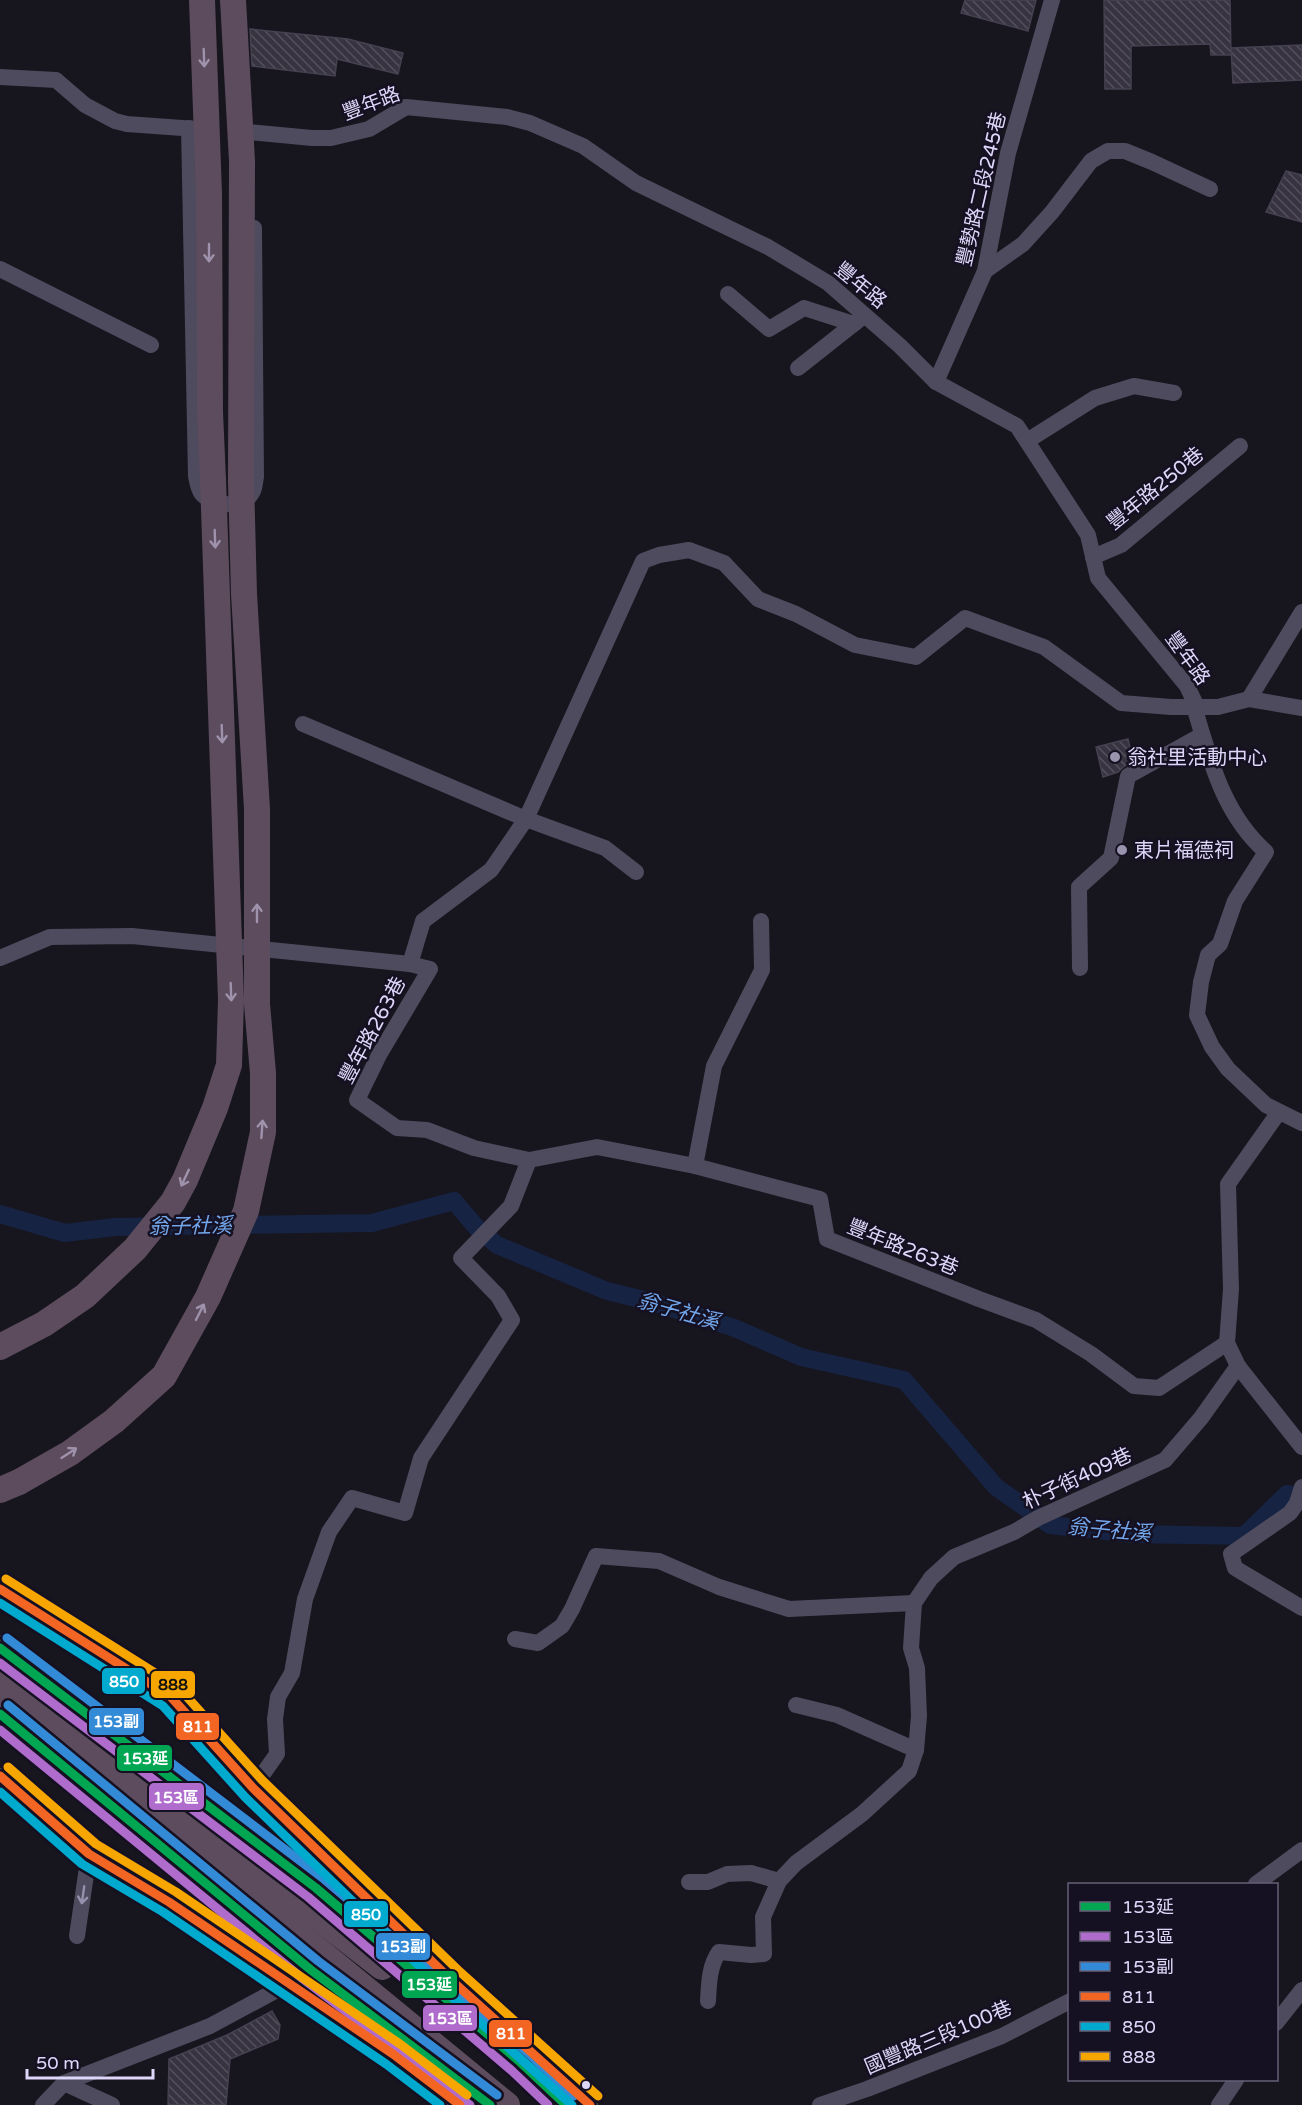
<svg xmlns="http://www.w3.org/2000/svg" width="1302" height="2105" viewBox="0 0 1302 2105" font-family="'Varela Round','Noto Sans TC',sans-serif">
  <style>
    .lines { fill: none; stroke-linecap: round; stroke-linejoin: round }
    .canal { stroke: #172342; stroke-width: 18 }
    .building { fill: url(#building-back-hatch); stroke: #454151; stroke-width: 1.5 }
    .minor { stroke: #4d4b5d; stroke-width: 16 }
    .highway { stroke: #5d4c5d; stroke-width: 26 }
    .highway-bridge { stroke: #5d4c5d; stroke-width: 26 }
    .bus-1-casing { stroke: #161122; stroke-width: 14 }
    .bus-2-casing { stroke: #161122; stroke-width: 14 }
    .bus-3-casing { stroke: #161122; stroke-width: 14 }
    .bus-4-casing { stroke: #161122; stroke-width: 14 }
    .bus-5-casing { stroke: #161122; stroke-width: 14 }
    .bus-6-casing { stroke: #161122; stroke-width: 14 }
    .bus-1 { stroke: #00a651; stroke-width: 9 }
    .bus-2 { stroke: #b06ccc; stroke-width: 9 }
    .bus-3 { stroke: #338bd7; stroke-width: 9 }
    .bus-4 { stroke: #f26522; stroke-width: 9 }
    .bus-5 { stroke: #00a9ce; stroke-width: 9 }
    .bus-6 { stroke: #f7a600; stroke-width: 9 }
    .oneway { stroke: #9e92ac }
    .oneway2 { stroke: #9691ac }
    .poi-dot { fill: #9993ad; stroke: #161122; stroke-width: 2 }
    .bus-dot { fill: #dfd7fa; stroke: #161122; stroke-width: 2 }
    .labels { text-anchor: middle; stroke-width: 5; stroke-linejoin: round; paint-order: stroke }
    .street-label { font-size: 20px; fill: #dfd7fa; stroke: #161122 }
    .poi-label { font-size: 20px; fill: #dfd7fa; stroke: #161122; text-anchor: start }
    .water-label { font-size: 21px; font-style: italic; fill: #73a7ec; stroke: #161122 }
    .line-badge { stroke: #161122; stroke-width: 2 }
    .badge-label { font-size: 16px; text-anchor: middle; font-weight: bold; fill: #fff }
    .pale-badge-label { font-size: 16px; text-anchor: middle; font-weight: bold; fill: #111 }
  </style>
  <defs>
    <pattern id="building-back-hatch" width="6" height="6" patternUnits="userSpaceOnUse" patternTransform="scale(1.5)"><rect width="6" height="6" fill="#373340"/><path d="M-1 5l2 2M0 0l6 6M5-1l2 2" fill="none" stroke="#54505c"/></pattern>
  </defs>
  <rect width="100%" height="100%" fill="#17151e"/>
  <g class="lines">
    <polyline class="canal" points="0,1214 65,1233 115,1227 372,1223 454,1201 476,1227 497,1245 607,1291 652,1302 732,1327 801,1357 904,1380 996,1487 1050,1525 1133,1534 1244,1536 1287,1494 1302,1497"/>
  </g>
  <g class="building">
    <polygon points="965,0 1036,0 1028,31 961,13"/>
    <polygon points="1104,0 1230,0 1231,55 1211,55 1210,44 1131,46 1131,89 1105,89"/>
    <polygon points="250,29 348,39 403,53 398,74 337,59 335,76 252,66"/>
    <polygon points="1302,45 1302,80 1233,83 1231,48"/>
    <polygon points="1286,171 1302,175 1302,222 1266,212"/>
    <polygon points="1128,739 1133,761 1123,767 1118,772 1103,777 1096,747"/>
    <polygon points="272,2011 280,2025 278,2039 230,2059 226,2105 168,2105 169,2059 227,2035"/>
  </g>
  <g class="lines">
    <g class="minor">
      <polyline points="0,77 56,80 85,105 115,121 127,124 196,129"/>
      <path d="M189 128 196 476C197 481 198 489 202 494 214 507 245 509 253 491 255 487 255 481 256 477L254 228"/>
      <path d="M248 132 312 138H331L369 129 406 107 507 117 530 123 583 146 636 183 768 247 828 283 900 346 936 382 1017 426 1088 535 1098 578 1187 686 1197 707 1196 713C1211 764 1225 816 1266 852L1235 901 1220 944 1208 955 1201 982 1197 1015 1212 1047 1228 1069 1266 1105 1302 1123"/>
      <polyline points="0,269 151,345"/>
      <polyline points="985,271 1023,244 1052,212 1091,161 1108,151 1125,151 1152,162 1210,189"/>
      <polyline points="728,294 769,329 804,308 854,324"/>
      <polyline points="798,368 860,319"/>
      <polyline points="936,382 985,271 1008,153 1052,0"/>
      <polyline points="1027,441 1095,398 1134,386 1174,393"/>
      <polyline points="1093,557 1121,545 1240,446"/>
      <polyline points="1249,699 1302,612"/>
      <polyline points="303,724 526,819 605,848 636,872"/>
      <polyline points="0,958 50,937 132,936 410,964 430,969 379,1055 357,1100 397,1128 427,1130 474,1148 529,1160 597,1147 695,1166 820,1199 827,1239 979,1299 1036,1320 1091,1354 1134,1386 1159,1388 1227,1343"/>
      <polyline points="410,964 423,921 491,870 526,819 643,561 659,555 689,550 724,563 758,599 796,614 855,645 916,657 965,618 1044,647 1121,703 1171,707 1218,707 1249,699 1302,708"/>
      <polyline points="1080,968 1079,887 1111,858 1128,776 1202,735"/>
      <polyline points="1279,1112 1228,1184 1231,1289 1227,1343 1238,1366 1302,1447"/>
      <polyline points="695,1166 714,1066 762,970 761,921"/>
      <polyline points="1302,1487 1297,1503 1290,1513 1231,1554 1235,1568 1302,1608"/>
      <polyline points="0,1589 171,1697 253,1788 450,1979 590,2105"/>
      <polyline points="515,1639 538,1643 562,1626 572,1609 596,1556 659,1561 719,1587 789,1609 914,1603"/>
      <polyline points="796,1705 837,1715 916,1750"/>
      <polyline points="0,1776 89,1854 169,1902 393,2054 460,2105"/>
      <polyline points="253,1788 277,1754 275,1719 278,1697 292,1673 305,1599 329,1532 352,1498 405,1513 421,1458 512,1320 498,1296 461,1258 511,1206 529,1160"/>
      <polyline points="689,1882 708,1882 727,1874 751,1873 779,1881"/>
      <polyline points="1256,1884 1302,1850"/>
      <polyline points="77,1936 89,1854"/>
      <path d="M708 2001C709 1984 709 1966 719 1952L751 1955 764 1954 763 1917 779 1881 796 1863 862 1814 909 1771 916 1750 919 1716 917 1668 911 1648 914 1603 931 1578 954 1557 1014 1532 1038 1518 1165 1460 1201 1418 1238 1366"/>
      <polyline points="1276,2023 1302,1990"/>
      <polyline points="64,2083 112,2105"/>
      <polyline points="43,2105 64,2083 210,2026 290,1983"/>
      <polyline points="820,2105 867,2089 1002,2036 1070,2001"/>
      <polyline points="1219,2105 1236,2080"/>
    </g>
    <g class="highway">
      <polyline points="202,0 209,194 210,412 213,480"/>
      <polyline points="233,0 242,161 241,480"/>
      <polyline points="0,1490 19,1482"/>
      <polyline points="0,1648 316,1888 519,2061 566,2105"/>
      <polyline points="0,1670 382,1967"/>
      <polyline points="0,1695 158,1819 507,2105"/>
      <polyline points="96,1792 311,1970 377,2020"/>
    </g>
    <g class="highway-bridge">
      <polyline points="0,1347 44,1324 85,1296 135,1249 173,1202 185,1180 215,1108 229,1065 231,1000 213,480"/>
      <polyline points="19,1482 70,1453 114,1421 164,1376 208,1297 246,1211 263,1132 263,1073 257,1004 257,809 244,594 241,480"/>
    </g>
    <g class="bus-1-casing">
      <g id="bus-1">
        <polyline points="0,1648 316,1888 519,2061 566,2105"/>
        <polyline points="0,1714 311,1970 490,2105"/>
      </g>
    </g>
    <g class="bus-2-casing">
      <g id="bus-2">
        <polyline points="0,1663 308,1897 511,2070 548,2105"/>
        <polyline points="0,1730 303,1979 470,2105"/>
      </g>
    </g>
    <g class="bus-3-casing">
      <g id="bus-3">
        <polyline points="7,1638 324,1879 527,2052 574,2096"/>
        <polyline points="8,1705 318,1961 497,2095"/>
      </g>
    </g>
    <g class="bus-4-casing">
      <g id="bus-4">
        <polyline points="0,1589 171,1697 253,1788 450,1979 590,2105"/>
        <polyline points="0,1776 89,1854 169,1902 393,2054 460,2105"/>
      </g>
    </g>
    <g class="bus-5-casing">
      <g id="bus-5">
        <polyline points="0,1603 163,1706 245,1797 442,1988 572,2105"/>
        <polyline points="0,1792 82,1864 163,1912 386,2064 440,2105"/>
      </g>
    </g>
    <g class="bus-6-casing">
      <g id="bus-6">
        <polyline points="6,1579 179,1688 262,1780 458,1970 598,2096"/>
        <polyline points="8,1767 96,1844 176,1892 400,2044 467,2095"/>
      </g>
    </g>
    <use href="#bus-1" class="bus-1"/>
    <use href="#bus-2" class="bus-2"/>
    <use href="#bus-3" class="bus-3"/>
    <use href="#bus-4" class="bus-4"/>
    <use href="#bus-5" class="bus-5"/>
    <use href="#bus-6" class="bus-6"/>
  </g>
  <defs><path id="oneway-shaft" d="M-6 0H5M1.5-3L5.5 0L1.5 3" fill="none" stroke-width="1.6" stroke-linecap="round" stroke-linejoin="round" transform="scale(1.5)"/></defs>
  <g class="oneway">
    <use href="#oneway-shaft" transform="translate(204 58) rotate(88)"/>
    <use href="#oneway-shaft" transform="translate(209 253) rotate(90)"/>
    <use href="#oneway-shaft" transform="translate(215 539) rotate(88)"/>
    <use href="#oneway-shaft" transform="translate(222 734) rotate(88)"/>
    <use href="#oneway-shaft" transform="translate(257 913) rotate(-90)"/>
    <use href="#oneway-shaft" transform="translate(231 992) rotate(88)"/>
    <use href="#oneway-shaft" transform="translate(262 1129) rotate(-86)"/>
    <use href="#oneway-shaft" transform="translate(185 1178) rotate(115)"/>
    <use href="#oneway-shaft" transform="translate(200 1312) rotate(-63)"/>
    <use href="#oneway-shaft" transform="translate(69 1453) rotate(-33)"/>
  </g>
  <use class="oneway2" href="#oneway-shaft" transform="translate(83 1895) rotate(98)"/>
  <g class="poi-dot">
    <circle cx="1115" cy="757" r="6"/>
    <circle cx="1122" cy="850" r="6"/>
  </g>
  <circle class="bus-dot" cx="586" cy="2085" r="5"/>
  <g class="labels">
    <g class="street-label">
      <text transform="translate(371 103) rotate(-21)" y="7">豐年路</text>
      <text transform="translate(981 189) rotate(-77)" y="7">豐勢路二段245巷</text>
      <text transform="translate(861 285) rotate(39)" y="7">豐年路</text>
      <text transform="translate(1155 488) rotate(-39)" y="7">豐年路250巷</text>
      <text transform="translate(1188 658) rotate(54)" y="7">豐年路</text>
      <text transform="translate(372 1030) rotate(-62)" y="7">豐年路263巷</text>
      <text transform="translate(903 1247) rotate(22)" y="7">豐年路263巷</text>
      <text transform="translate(1077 1478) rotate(-25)" y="7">朴子街409巷</text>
      <text transform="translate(938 2037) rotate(-23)" y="7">國豐路三段100巷</text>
    </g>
    <g class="poi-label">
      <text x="1127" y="764">翁社里活動中心</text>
      <text x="1134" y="857">東片福德祠</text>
    </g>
    <g class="water-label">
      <text transform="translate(190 1226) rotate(-1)" y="7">翁子社溪</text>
      <text transform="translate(678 1311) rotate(16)" y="7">翁子社溪</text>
      <text transform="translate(1109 1530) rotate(5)" y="7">翁子社溪</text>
    </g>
  </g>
  <g class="line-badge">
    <rect x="101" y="1667" width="45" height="28" rx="6" fill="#00a9ce"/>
    <rect x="150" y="1670" width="46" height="29" rx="6" fill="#f7a600"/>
    <rect x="88" y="1707" width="57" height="29" rx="6" fill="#338bd7"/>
    <rect x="175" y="1712" width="45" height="29" rx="6" fill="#f26522"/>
    <rect x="116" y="1744" width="57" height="28" rx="6" fill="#00a651"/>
    <rect x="148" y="1782" width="57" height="29" rx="6" fill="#b06ccc"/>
    <rect x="343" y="1900" width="46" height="28" rx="6" fill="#00a9ce"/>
    <rect x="375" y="1932" width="56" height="29" rx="6" fill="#338bd7"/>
    <rect x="401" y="1970" width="57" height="29" rx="6" fill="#00a651"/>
    <rect x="422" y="2004" width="56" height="28" rx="6" fill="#b06ccc"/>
    <rect x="488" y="2019" width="45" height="29" rx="6" fill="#f26522"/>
  </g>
  <g class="badge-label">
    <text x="124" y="1687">850</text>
    <text x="116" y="1727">153副</text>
    <text x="198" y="1732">811</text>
    <text x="145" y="1764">153延</text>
    <text x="176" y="1803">153區</text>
    <text x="366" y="1920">850</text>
    <text x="403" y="1952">153副</text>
    <text x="429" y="1990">153延</text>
    <text x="450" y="2024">153區</text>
    <text x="511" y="2039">811</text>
  </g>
  <g class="pale-badge-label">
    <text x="173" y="1690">888</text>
  </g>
  <rect x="1068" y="1883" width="210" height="198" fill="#161122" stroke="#666078" stroke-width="1.5"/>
  <rect x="1080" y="1902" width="30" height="9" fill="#00a651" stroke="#666078" stroke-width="1.5"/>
  <text x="1122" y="1913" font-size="18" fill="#dfd7fa">153延</text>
  <rect x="1080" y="1932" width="30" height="9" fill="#b06ccc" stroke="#666078" stroke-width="1.5"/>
  <text x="1122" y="1943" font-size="18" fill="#dfd7fa">153區</text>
  <rect x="1080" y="1962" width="30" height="9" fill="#338bd7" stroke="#666078" stroke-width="1.5"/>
  <text x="1122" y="1973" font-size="18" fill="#dfd7fa">153副</text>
  <rect x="1080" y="1992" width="30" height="9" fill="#f26522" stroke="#666078" stroke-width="1.5"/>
  <text x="1122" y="2003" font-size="18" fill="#dfd7fa">811</text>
  <rect x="1080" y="2022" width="30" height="9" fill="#00a9ce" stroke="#666078" stroke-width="1.5"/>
  <text x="1122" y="2033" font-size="18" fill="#dfd7fa">850</text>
  <rect x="1080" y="2052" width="30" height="9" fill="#f7a600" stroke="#666078" stroke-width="1.5"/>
  <text x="1122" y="2063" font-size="18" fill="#dfd7fa">888</text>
  <path d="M27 2069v9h126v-9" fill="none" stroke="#dfd7fa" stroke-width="3"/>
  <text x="36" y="2069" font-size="18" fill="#dfd7fa" stroke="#161122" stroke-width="4.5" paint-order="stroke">50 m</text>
</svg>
